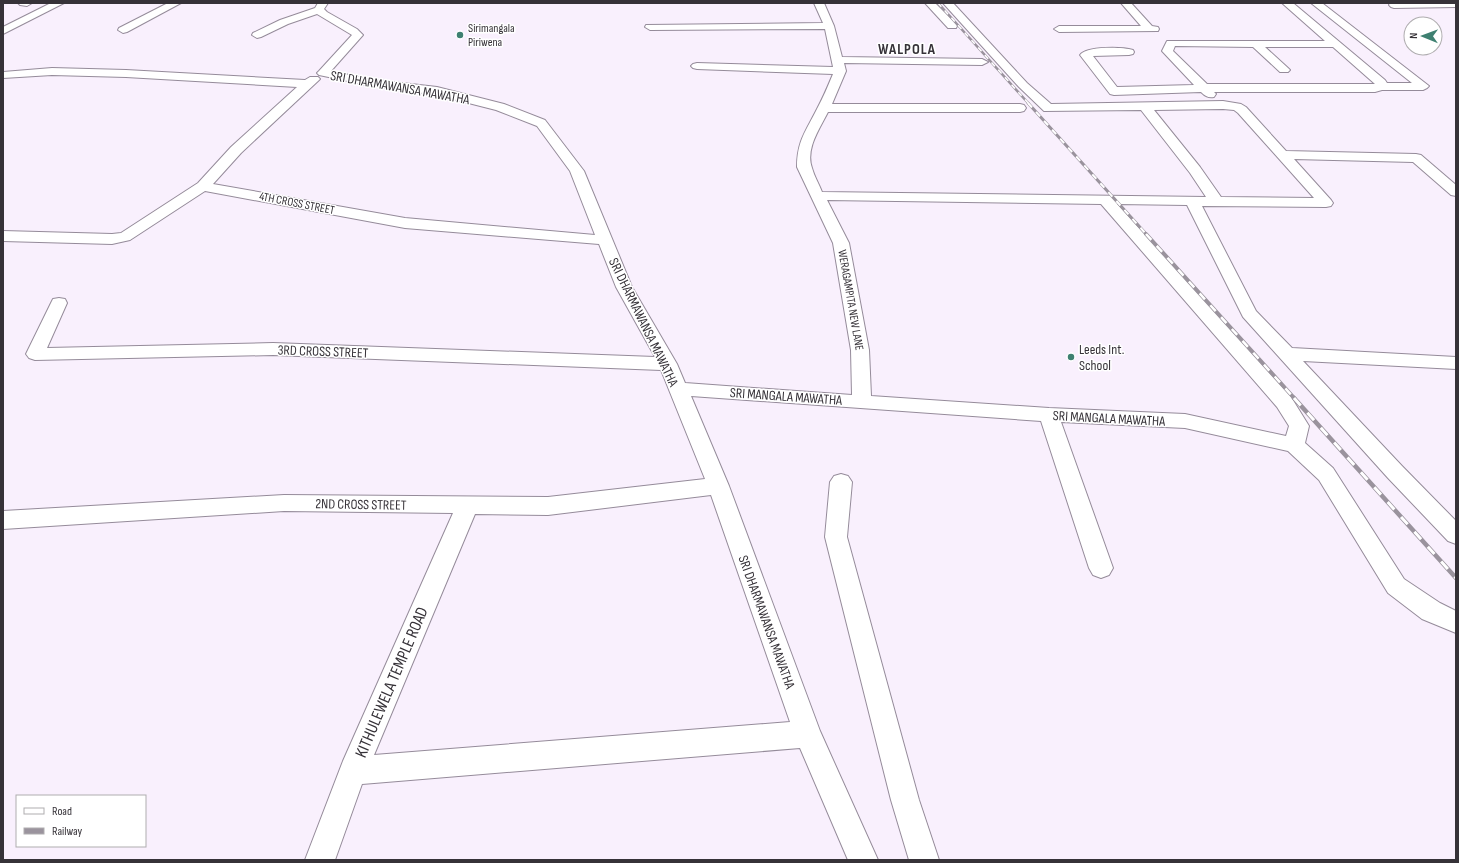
<svg xmlns="http://www.w3.org/2000/svg" width="1459" height="863" viewBox="0 0 1459 863" font-family="'Sofia Sans Condensed',sans-serif">
  <style>
    .lines { fill: none; stroke-linecap: round; stroke-linejoin: round }
    .street-casing { stroke: #958b9a; stroke-width: 2 }
    .street { fill: #fff; fill-rule: evenodd }
    .rail-far3-casing { stroke: #9a939d; stroke-width: 2.5 }
    .rail-far2-casing { stroke: #9a939d; stroke-width: 3 }
    .rail-far1-casing { stroke: #9a939d; stroke-width: 4 }
    .rail-casing { stroke: #9a939d; stroke-width: 4.5 }
    .rail-far3 { stroke: #fff; stroke-width: 1.5; stroke-dasharray: 5; stroke-linecap: butt }
    .rail-far2 { stroke: #fff; stroke-width: 2; stroke-dasharray: 6; stroke-linecap: butt }
    .rail-far1 { stroke: #fff; stroke-width: 2.5; stroke-dasharray: 8; stroke-linecap: butt }
    .rail { stroke: #fff; stroke-width: 3; stroke-dasharray: 10; stroke-linecap: butt }
    .poi-dot { fill: #3e8071; stroke: #fff; stroke-width: 1.5 }
    .labels { text-anchor: middle; stroke-width: 3; stroke-linejoin: round; paint-order: stroke }
    .far-poi-label { font-size: 12px; fill: #363238; stroke: #fff; text-anchor: start }
    .far-street-label { font-size: 12px; fill: #363238; stroke: #fff }
    .street-label { font-size: 14px; fill: #363238; stroke: #fff }
    .poi-label { font-size: 14px; fill: #363238; stroke: #fff; text-anchor: start }
    .far-district-label { font-size: 15px; font-weight: bold; letter-spacing: 1px; fill: #363238; stroke: #fff }
    .near-street-label { font-size: 17px; fill: #363238; stroke: #fff }
  </style>
  <rect width="100%" height="100%" fill="#f9f0fd"/>
  <g class="lines">
    <g class="street-casing">
      <g id="street">
        <polygon points="18,3 32,3 27,6 20,5"/>
        <polygon points="51,3 64,3 3,34 3,27"/>
        <polygon points="168,3 181,3 127,32 123,33 118,30 119,28"/>
        <path d="M318 3H328L324 9 327 12 357 29 363 35 331 71 367 79 437 87 504 104 545 120 584 171 632 287 677 364 685 383 852 395 851 350 833 243 797 167C797 141 806 131 817 109 823 98 828 86 833 74L697 69 693 68 691 66 693 64 697 63 833 67 825 29 650 30 645 27 646 25 823 23 814 3H824L834 26 842 57 982 59 988 62 982 65 844 63 846 71 832 104H1020L1024 105 1026 108 1024 111 1020 112H828C820 128 805 149 812 168 814 176 819 184 822 192L1206 197 1190 173 1141 110 1044 111 1019 87 943 3H953L1027 83 1051 104 1223 101 1241 104 1246 107 1286 151 1416 154 1421 155 1456 185V196L1451 195 1413 162 1294 159 1331 200 1333 203 1331 206 1326 207 1202 206 1256 311 1292 348 1456 357V369L1303 361 1402 466 1456 521V544L1448 541 1388 478 1243 317 1187 205 1117 204 1291 397 1309 426 1305 443 1333 468 1404 579 1440 603 1456 611V633L1422 619 1388 593 1319 480 1288 451 1185 428 1061 422 1113 568 1109 575 1101 578 1093 575 1089 568 1041 421 691 396 729 486 820 731 878 860H848L800 748 362 784 335 860H305L343 761 453 513 284 511 3 529V511L284 495 548 497 705 479 661 370 273 355 35 360 29 358 26 354 51 303 53 299 59 298 65 299 67 303 47 348 273 343 655 357 616 287 599 244 405 228 205 191 130 240 112 244 3 241V231L112 234 121 233 198 183 231 147 297 87 126 77 52 75 3 78V72L52 68 126 70 305 80 310 77H318L320 79 318 81 241 153 213 184 405 218 595 235 570 171 537 126 496 110 437 95 367 85 319 75 317 73 319 71 352 35 317 14 288 24 261 37 257 38 252 35 253 33 280 20 315 8ZM1223 109 1234 110 1238 113 1314 198 1221 197 1200 167 1154 110ZM827 200 1101 204 1277 407 1289 426 1286 436 1185 414 1049 408 871 396 869 350 849 243ZM711 495 790 722 374 755 475 514 548 515Z"/>
        <polygon points="925,3 935,3 956,24 957,26 956,28 948,28"/>
        <polygon points="1121,3 1131,3 1152,26 1158,27 1159,29 1158,31 1059,32 1054,29 1059,26 1141,26"/>
        <path d="M1282 3H1293L1385 80 1387 83H1412L1311 3H1322L1429 86 1427 88 1423 90H1382L1375 92H1214L1216 94 1214 97C1208 98 1205 96 1201 92L1114 95 1110 94 1080 55C1087 46 1122 47 1133 50L1134 52 1133 54 1129 55 1093 56 1117 87 1194 85 1162 51 1167 41H1325ZM1175 46 1253 47 1280 72H1288L1290 70 1288 68 1265 47H1333L1375 84H1207L1173 51Z"/>
        <polygon points="1390,3 1456,3 1456,7 1394,8 1391,7 1389,5"/>
        <polygon points="841,474 848,476 852,482 847,537 919,800 939,860 909,860 891,800 825,537 830,482 834,476"/>
      </g>
    </g>
    <use href="#street" class="street"/>
    <g class="rail-far3-casing">
      <polyline id="rail-far3" points="938,3 1029,104"/>
    </g>
    <g class="rail-far2-casing">
      <polyline id="rail-far2" points="1028,103 1147,235"/>
    </g>
    <g class="rail-far1-casing">
      <polyline id="rail-far1" points="1146,234 1295,399"/>
    </g>
    <g class="rail-casing">
      <polyline id="rail" points="1294,398 1456,578"/>
    </g>
    <use href="#rail-far3" class="rail-far3"/>
    <use href="#rail-far2" class="rail-far2"/>
    <use href="#rail-far1" class="rail-far1"/>
    <use href="#rail" class="rail"/>
  </g>
  <g class="poi-dot">
    <circle cx="460" cy="35" r="4"/>
    <circle cx="1071" cy="357" r="4"/>
  </g>
  <g class="labels">
    <g class="far-poi-label">
      <text x="468" y="32">Sirimangala<tspan x="468" dy="14">Piriwena</tspan></text>
    </g>
    <g class="far-street-label">
      <text transform="translate(297 203) rotate(11)" y="4">4TH CROSS STREET</text>
      <text transform="translate(851 300) rotate(80)" y="4">WERAGAMPITA NEW LANE</text>
    </g>
    <g class="street-label">
      <text transform="translate(400 87) rotate(10)" y="5">SRI DHARMAWANSA MAWATHA</text>
      <text transform="translate(644 322) rotate(64)" y="5">SRI DHARMAWANSA MAWATHA</text>
      <text transform="translate(323 351) rotate(2)" y="5">3RD CROSS STREET</text>
      <text transform="translate(786 396) rotate(4)" y="5">SRI MANGALA MAWATHA</text>
      <text transform="translate(1109 418) rotate(3)" y="5">SRI MANGALA MAWATHA</text>
      <text transform="translate(361 504) rotate(1)" y="5">2ND CROSS STREET</text>
      <text transform="translate(767 622) rotate(70)" y="5">SRI DHARMAWANSA MAWATHA</text>
    </g>
    <g class="poi-label">
      <text x="1079" y="354">Leeds Int.<tspan x="1079" dy="16">School</tspan></text>
    </g>
    <g class="far-district-label">
      <text x="907" y="54">WALPOLA</text>
    </g>
    <g class="near-street-label">
      <text transform="translate(391 682) rotate(-67)" y="6">KITHULEWELA TEMPLE ROAD</text>
    </g>
  </g>
  <rect width="1459" height="863" fill="none" stroke="#363238" stroke-width="8"/>
  <rect x="16" y="795" width="130" height="52" fill="#ffffff" stroke="#afadaf"/>
  <rect x="24" y="808" width="20" height="6" fill="#ffffff" stroke="#afadaf"/>
  <text x="52" y="815" font-size="12" fill="#363238">Road</text>
  <rect x="24" y="828" width="20" height="6" fill="#9a939d" stroke="#afadaf"/>
  <text x="52" y="835" font-size="12" fill="#363238">Railway</text>
  <g transform="translate(1423 36) rotate(271)"><circle r="19" fill="#ffffff" stroke="#afadaf"/>
  <path d="M0-3L7 15L0 10L-7 15Z" fill="#3e8071"/>
  <text y="-6" font-size="11" font-weight="bold" text-anchor="middle" fill="#363238">N</text>
  </g>
</svg>
